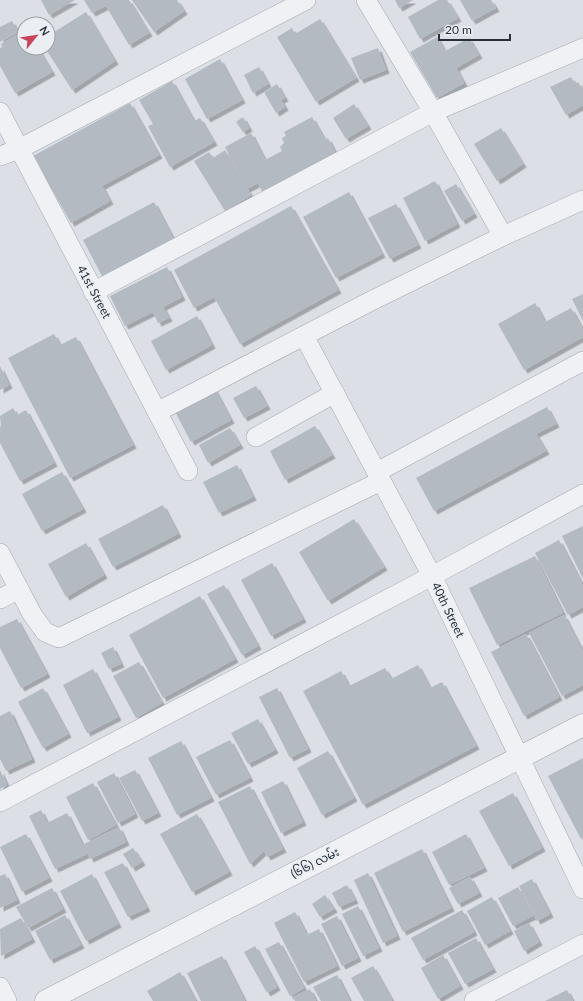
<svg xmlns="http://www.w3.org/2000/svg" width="583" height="1001" viewBox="0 0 583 1001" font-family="Lato,'Noto Sans Myanmar',sans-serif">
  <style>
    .building { fill: #b4bac2; filter: url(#shadow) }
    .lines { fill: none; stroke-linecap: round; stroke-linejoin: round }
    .minor-casing { stroke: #a2a7af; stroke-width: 20 }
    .tertiary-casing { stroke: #a2a7af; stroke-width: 23 }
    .minor { stroke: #eff1f4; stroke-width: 19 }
    .tertiary { stroke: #eff1f4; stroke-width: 22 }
    .labels { text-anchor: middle; stroke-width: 3.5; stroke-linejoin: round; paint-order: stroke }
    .street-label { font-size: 12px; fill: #272f3b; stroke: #ebeff4 }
  </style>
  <defs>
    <filter id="shadow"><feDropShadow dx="3.5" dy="3.5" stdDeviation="0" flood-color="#0004"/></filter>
  </defs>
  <rect width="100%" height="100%" fill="#dce0e6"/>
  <g class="building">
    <polygon points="41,0 75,0 49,15"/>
    <polygon points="84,0 129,0 149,33 129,45 106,6 92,13"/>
    <polygon points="132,0 177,0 184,11 154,32"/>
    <polygon points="395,0 413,0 399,8"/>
    <polygon points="438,0 447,0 458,18 420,39 408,17"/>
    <polygon points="460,0 491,0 496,8 472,21"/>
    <polygon points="86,12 115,61 72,90 45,48 48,48 48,36"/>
    <polygon points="320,19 356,78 316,102 277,37 292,28 295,34"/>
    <polygon points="12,21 18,32 0,42 0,27"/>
    <polygon points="20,33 24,40 24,48 38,48 52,72 15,93 0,66 0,48 2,47 1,44"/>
    <polygon points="437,37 445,51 469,38 479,55 456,68 464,83 437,98 410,52"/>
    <polygon points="378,48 386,70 360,80 351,58"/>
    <polygon points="220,59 242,100 207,119 185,79"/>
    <polygon points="259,67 268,84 253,93 244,75"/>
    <polygon points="571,77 575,84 578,82 583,90 583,105 566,115 550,87"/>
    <polygon points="172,81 194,121 200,118 214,142 170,167 148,126 153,124 139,100"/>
    <polygon points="277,84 285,98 281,100 285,107 276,113 264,92"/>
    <polygon points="130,103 159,155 102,186 110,201 71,223 33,156"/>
    <polygon points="354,104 368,126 346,139 333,118"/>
    <polygon points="243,117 249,128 243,132 236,122"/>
    <polygon points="312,117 325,140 328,138 337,156 264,195 258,183 247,189 251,195 225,211 194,161 209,152 213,158 225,150 246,187 225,147 251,133 265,160 282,151 280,147 284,143 282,138 286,136 284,132"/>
    <polygon points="501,128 523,164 497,181 474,144"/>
    <polygon points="435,181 457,224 425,241 403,198"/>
    <polygon points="456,184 474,214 462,221 444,191"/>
    <polygon points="349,192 382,254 336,278 303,217"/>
    <polygon points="154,202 174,240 103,278 83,240"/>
    <polygon points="396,204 418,245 390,259 368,218"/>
    <polygon points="291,206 338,290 240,344 214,297 194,308 174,270"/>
    <polygon points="167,267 182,297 163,307 169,318 158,323 153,312 125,326 110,296"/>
    <polygon points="583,294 583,321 572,299"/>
    <polygon points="535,303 545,322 571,308 583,330 583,337 524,370 498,324"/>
    <polygon points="197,316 212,345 166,370 151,341"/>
    <polygon points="54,334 60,345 76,337 133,445 70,478 8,358"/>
    <polygon points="0,366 9,385 0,390"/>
    <polygon points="256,386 267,406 244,418 233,398"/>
    <polygon points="214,388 231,420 191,442 174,410"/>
    <polygon points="547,407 556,424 536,434 546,451 434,511 416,478"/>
    <polygon points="13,408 17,415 26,410 54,463 20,481 0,443 0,427 1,426 0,416"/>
    <polygon points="315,426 332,455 285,480 270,451"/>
    <polygon points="230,428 240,445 208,463 199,445"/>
    <polygon points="237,465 253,497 219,513 203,482"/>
    <polygon points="62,472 83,509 42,531 22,494"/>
    <polygon points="163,505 178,534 113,567 98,539"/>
    <polygon points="354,519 384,567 328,601 299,552"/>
    <polygon points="583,526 583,579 562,536"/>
    <polygon points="559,540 583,586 583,607 568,615 535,553"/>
    <polygon points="86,543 104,575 66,597 48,564"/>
    <polygon points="535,556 563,613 497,645 469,588"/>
    <polygon points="272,563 303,619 271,636 241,580"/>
    <polygon points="224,585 258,646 242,655 207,594"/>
    <polygon points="200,596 235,659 163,698 129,635"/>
    <polygon points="564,615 583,652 583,685 562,696 529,633"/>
    <polygon points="17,619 47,674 21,688 0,648 0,627"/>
    <polygon points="526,634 559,697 524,716 491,652"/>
    <polygon points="113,647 121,664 109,669 101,653"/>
    <polygon points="139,662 162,703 136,718 113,676"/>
    <polygon points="418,665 430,688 442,682 476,746 363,805 303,691 341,671 349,686 385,668 391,679"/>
    <polygon points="93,669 118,717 87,733 63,685"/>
    <polygon points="43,688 68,734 43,748 18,702"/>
    <polygon points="277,688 308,749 290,758 259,697"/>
    <polygon points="10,711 32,759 6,771 0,759 0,716"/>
    <polygon points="258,719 275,750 248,764 231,733"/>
    <polygon points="230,740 250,778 216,795 196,757"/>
    <polygon points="181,741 211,798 177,815 148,758"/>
    <polygon points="328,751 354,798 322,815 297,768"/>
    <polygon points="583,758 583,838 581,839 548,776"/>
    <polygon points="0,770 7,785 0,789"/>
    <polygon points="135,770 158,813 142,821 119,778"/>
    <polygon points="114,773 135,814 118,823 97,782"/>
    <polygon points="283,781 303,822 281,833 261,792"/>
    <polygon points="93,783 116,825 88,840 66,797"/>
    <polygon points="250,786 283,849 267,857 264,851 250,864 218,802"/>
    <polygon points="513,793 542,848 509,866 479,811"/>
    <polygon points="41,810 47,823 67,813 87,854 55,869 29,816"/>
    <polygon points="197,814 229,872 192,892 160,834"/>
    <polygon points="119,827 126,842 90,859 84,844"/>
    <polygon points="26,834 49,878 22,892 0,847"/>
    <polygon points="466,834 484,868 449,885 432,852"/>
    <polygon points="133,848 142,862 132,868 123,854"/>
    <polygon points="422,849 451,908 403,932 374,873"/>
    <polygon points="123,863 147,908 128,917 104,872"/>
    <polygon points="368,873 397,936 383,943 354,880"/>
    <polygon points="5,874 17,900 0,908 0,876"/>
    <polygon points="92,874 118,924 86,941 60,891"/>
    <polygon points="470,877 479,893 458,904 449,888"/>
    <polygon points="532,879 550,914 537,921 519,886"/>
    <polygon points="347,885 355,900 339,907 332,893"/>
    <polygon points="518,887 533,916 513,926 498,898"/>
    <polygon points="52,888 63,909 28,928 16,907"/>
    <polygon points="325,895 334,909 320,917 312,904"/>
    <polygon points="492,897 510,931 485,945 467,911"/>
    <polygon points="358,906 379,948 363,956 342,914"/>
    <polygon points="462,910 474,932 423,960 411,938"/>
    <polygon points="295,912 307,935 319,929 337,966 304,982 274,923"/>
    <polygon points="65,915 81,945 50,960 35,931"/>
    <polygon points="337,916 358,958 342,966 321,924"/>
    <polygon points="21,918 32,939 1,956 0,929"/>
    <polygon points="529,923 539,942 524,951 514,931"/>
    <polygon points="476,938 493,969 465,984 448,953"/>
    <polygon points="279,942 304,988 290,996 265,949"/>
    <polygon points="255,946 277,987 267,993 244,952"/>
    <polygon points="443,955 460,986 438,999 421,968"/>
    <polygon points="222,956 245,1001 201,1001 187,973"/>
    <polygon points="373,966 392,1000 390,1001 364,1001 351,978"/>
    <polygon points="180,972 196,1001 153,1001 147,991"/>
    <polygon points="337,975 350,1001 321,1001 313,987"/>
    <polygon points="310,989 316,1001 295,1001 293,997"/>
    <polygon points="567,990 573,1001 545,1001"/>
  </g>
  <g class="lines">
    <g class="minor-casing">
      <g id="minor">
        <polyline points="366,0 433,112 503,236"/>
        <polyline points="0,112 188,471"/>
        <polyline points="0,156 19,149 306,0"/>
        <polyline points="93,292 433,112 583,48"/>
        <polyline points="304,336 432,576 583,889"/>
        <polyline points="157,412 369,302 503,236 583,200"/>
        <polyline points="256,437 335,393"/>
        <polyline points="377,472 583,361"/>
        <polyline points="0,553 32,614 45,632 59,638 381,481"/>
        <polyline points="0,599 19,589"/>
        <polyline points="0,802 432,576 583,494"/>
        <polyline points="0,987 7,1001"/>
        <polyline points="474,1001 583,944"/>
      </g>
    </g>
    <g class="tertiary-casing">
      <polyline id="tertiary" points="46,1001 583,725"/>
    </g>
    <use href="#minor" class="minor"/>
    <use href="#tertiary" class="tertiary"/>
  </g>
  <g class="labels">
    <g class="street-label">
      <text transform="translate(94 292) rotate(62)" y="4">41st Street</text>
      <text transform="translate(448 610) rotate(64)" y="4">40th Street</text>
      <text transform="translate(315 863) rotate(-27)" y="4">(၆၆) လမ်း</text>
    </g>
  </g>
  <g transform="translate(36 36) rotate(60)"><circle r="19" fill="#ebeff4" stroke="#9da2aa"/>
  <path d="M0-3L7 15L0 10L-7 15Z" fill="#c8445c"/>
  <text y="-6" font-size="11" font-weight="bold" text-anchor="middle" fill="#272f3b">N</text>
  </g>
  <path d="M439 34v6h71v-6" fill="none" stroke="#272f3b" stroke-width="2"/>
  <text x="445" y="34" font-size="12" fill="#272f3b" stroke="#ebeff4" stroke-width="3" paint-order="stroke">20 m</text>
</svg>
